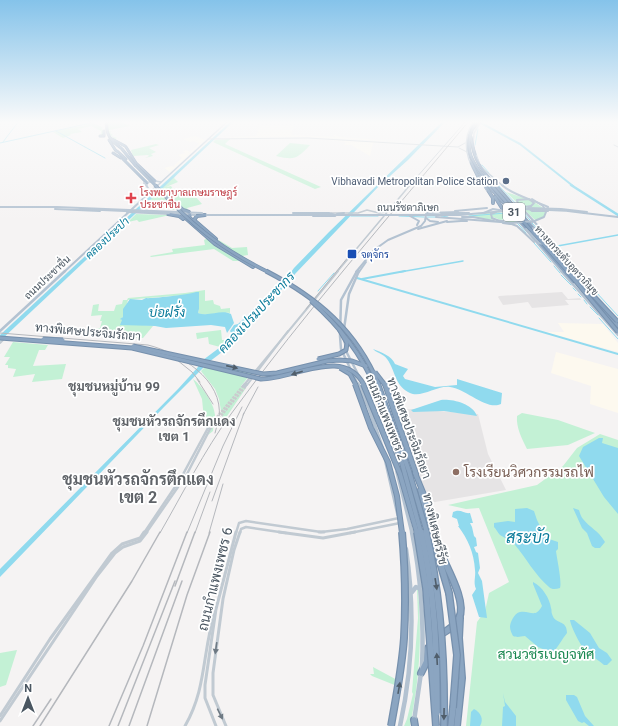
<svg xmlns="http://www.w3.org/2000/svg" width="618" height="726" viewBox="0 0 618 726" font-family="Roboto,Sarabun,sans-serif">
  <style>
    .commercial { fill: #fdf9ef }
    .education { fill: #e6e4e5 }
    .green { fill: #c3f1d5 }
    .water { fill: #90daee }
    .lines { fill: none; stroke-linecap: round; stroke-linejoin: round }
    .stream { stroke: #90daee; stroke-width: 1 }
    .canal-far2 { stroke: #90daee; stroke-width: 1 }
    .canal-far1 { stroke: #90daee; stroke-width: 1.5 }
    .canal { stroke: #90daee; stroke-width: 2 }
    .river-far1 { stroke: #90daee; stroke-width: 2 }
    .river { stroke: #90daee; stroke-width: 2.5 }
    .minor-tunnel { stroke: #caccce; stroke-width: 2.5; stroke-dasharray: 2.5 1; stroke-linecap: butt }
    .highway-far4-casing { stroke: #7690ad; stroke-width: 3 }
    .highway-far3-casing { stroke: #7690ad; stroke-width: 4 }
    .highway-far2-casing { stroke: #7690ad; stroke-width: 5 }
    .highway-far1-casing { stroke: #7690ad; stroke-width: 6 }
    .highway-casing { stroke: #7690ad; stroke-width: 8 }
    .minor-far4 { stroke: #c1cad2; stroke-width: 1 }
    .minor-far3 { stroke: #c1cad2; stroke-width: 1.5 }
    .minor-far2 { stroke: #c1cad2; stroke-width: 2 }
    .minor-far1 { stroke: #c1cad2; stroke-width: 2.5 }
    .minor { stroke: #c1cad2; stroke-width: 3 }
    .major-far4 { stroke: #b3c2d1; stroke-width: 1.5 }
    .major-far3 { stroke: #b3c2d1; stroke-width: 2 }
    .major-far2 { stroke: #b3c2d1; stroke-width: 2.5 }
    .major-far1 { stroke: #b3c2d1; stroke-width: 3.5 }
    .major { stroke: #b3c2d1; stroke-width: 4.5 }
    .highway-far4 { stroke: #8ba5c1; stroke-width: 2 }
    .highway-far3 { stroke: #8ba5c1; stroke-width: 2.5 }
    .highway-far2 { stroke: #8ba5c1; stroke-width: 3 }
    .highway-far1 { stroke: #8ba5c1; stroke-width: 4 }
    .highway { stroke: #8ba5c1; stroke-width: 5.5 }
    .rail-far1 { stroke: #b5b8bd; stroke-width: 1 }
    .rail { stroke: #b5b8bd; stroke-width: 1.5 }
    .highway-bridge-far4-casing { stroke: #7690ad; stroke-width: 3; stroke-linecap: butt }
    .highway-bridge-far3-casing { stroke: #7690ad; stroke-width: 4; stroke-linecap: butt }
    .highway-bridge-far2-casing { stroke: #7690ad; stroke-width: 5; stroke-linecap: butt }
    .highway-bridge-far1-casing { stroke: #7690ad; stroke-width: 6; stroke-linecap: butt }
    .highway-bridge-casing { stroke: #7690ad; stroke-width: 8; stroke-linecap: butt }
    .major-bridge { stroke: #b3c2d1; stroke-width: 2 }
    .highway-bridge-far4 { stroke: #8ba5c1; stroke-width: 2 }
    .highway-bridge-far3 { stroke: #8ba5c1; stroke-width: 2.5 }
    .highway-bridge-far2 { stroke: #8ba5c1; stroke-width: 3 }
    .highway-bridge-far1 { stroke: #8ba5c1; stroke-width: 4 }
    .highway-bridge { stroke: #8ba5c1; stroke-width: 5.5 }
    .oneway { fill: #505e6b }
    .oneway2 { fill: #6e7983 }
    .service-dot { fill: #5c6f8a; stroke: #fff; stroke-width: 1.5 }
    .health-dot { fill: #e0444e; stroke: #fff; stroke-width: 1.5 }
    .transit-dot { fill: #1a4fb4; stroke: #fff; stroke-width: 1.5 }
    .education-dot { fill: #8d6e63; stroke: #fff; stroke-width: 1.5 }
    .labels { text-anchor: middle; stroke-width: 3.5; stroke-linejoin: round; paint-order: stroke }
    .far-service-label { font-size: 10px; fill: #4e5e75; stroke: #fff; text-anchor: end }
    .far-health-label { font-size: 10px; fill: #be3a42; stroke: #fff; text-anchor: start }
    .far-street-label { font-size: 10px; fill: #4a5661; stroke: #fff }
    .far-transit-label { font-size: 10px; fill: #164399; stroke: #fff; text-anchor: start }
    .shield { fill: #fff; stroke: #808990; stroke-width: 1 }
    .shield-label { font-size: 11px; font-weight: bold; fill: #4a5661 }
    .far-water-label { font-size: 11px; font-style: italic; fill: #0c7c9b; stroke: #fff }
    .street-label { font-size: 12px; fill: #4a5661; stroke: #fff }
    .water-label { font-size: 13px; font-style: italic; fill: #0c7c9b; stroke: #fff }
    .neighbourhood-label { font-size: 13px; font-weight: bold; fill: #5f6368; stroke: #fff }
    .near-education-label { font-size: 14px; fill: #785e54; stroke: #fff; text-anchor: start }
    .near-street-label { font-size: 14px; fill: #4a5661; stroke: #fff }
    .near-park-label { font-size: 14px; fill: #17864f; stroke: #fff }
    .near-neighbourhood-label { font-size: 16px; font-weight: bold; fill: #5f6368; stroke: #fff }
    .near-water-label { font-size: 16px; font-style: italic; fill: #0c7c9b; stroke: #fff }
  </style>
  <rect width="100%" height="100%" fill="#f5f3f3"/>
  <g class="commercial">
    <polygon points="294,125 291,135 335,137 332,134 340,137 404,142 308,137 218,138 256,136 260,126"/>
    <polygon points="195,136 205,140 170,172 164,168 172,166 175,168 174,166 182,158 178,155 185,153 183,151 187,150 190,152 199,144 194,141 190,142 183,139"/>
    <polygon points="320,139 338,140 416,144 373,143 370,156 351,145 344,145 346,142"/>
    <polygon points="558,323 603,324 618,343 618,352 546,332 564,332"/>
    <polygon points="556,352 618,369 618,413 590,404 591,386 551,373"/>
  </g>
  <g class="education">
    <polygon points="562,292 568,299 580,298 581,300 565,300 569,305 532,308 528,302 503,305 498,297 499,296"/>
    <polygon points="412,409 478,414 488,454 506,490 429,503 391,410"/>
  </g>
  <g class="green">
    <path d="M116 121H125L121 122 130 126 109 130 111 132 110 133 113 135 111 136 117 138 115 139 120 142C110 137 107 133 108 122Z"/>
    <polygon points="91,122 102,127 104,135 101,135 101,131 91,126 78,129 82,132 70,134 71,135 63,138 53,132 59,130 88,125 87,124"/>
    <polygon points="230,139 225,144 321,187 315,189 213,142 215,140"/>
    <path d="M290 143 310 145C296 160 294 160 276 156Z"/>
    <polygon points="156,144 159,145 149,148 156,152 151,154 153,156 145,158 149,156 148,155 133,156 131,150"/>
    <polygon points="177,174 174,178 178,182 166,187 171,186 173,189 176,189 178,191 186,190 189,194 186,194 189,198 195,196 202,204 187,208 189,211 184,210 171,198 166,200 176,210 172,210 171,208 166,209 167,207 159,201 145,205 139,210"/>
    <path d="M506 192C520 197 534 199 545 210V216L536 220 534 219Z"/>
    <path d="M493 212C500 212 506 212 509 218L501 220 490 216C495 222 504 223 511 219L509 214 516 223 467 216Z"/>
    <polygon points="136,214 170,215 139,222 137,220 128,222"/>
    <polygon points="212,236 232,248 247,247 248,255 242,256 251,261 233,261 214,249 151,257 150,256 173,252 172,249 205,245 204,240"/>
    <path d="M205 290V301L213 300 214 304 220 306 221 309 230 308V313C219 312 208 317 198 313L199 309V294L136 299 128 300 123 317 121 319 122 320V323L153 326 143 338 89 334 91 329 100 328 102 321H100L102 315 91 316 93 305 99 304 98 311H114L116 305 122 304 123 300H127L128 298 185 293Z"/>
    <polygon points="221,330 222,340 228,340 220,347 209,344 208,337 197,339 196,333"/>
    <polygon points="13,342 48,345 45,350 39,350 33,366 66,364 62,379 32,382 35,374 13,377 16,369 8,368 8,365 5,365 10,357 4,357"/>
    <polygon points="211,361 254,370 241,386 246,388 223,422 219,399 215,389 201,371"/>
    <path d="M193 379C202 386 214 403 215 415 215 420 213 426 213 431L208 435 211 429 209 428H206L207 420 204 419 202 399Z"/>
    <path d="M522 413 558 420 595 433 568 445 527 449C522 439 516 428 517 416Z"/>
    <polygon points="600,434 618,440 618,726 466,726 477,622 485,611 489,593 509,582 479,508 466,509 448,505 537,485 563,466 577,448"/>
    <path d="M417 589H418C422 638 420 677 410 726H404L407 719 413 694 412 692 418 618Z"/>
    <polygon points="17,650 6,685 0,687 0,653"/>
    <polygon points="373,667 399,681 397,686 372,676 370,674 374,674"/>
  </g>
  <g class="water">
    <polygon points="231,121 234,121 0,341 0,335"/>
    <polygon points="443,121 446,121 408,160 380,185 295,274 290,282 247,321 230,346 209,362 164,407 0,577 0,569 178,389 198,367 199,363 227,342 232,334 230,331 234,325 238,324 286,279 294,268 329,232"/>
    <path d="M196 292H199V309L198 313C209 317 221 309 231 314L234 323 227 333 225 327 211 325 166 328 155 326 120 325 122 320 120 319 123 317V309L130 299 142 300 146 298C150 299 193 294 196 292Z"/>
    <path d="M373 349C381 352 392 356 395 364L408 369 403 376 405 379 435 387 457 385V379L502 393 501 404C487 411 466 389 450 387 436 385 420 400 408 392 395 385 395 370 387 359 384 354 375 352 373 349Z"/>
    <path d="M441 400C452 399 472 403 477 416L444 411 413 412 411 410Z"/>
    <polygon points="599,438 603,438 602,443 618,448 618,514 604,497 579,456 583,447"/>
    <path d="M527 508 534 511 537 520 546 538 558 542V549L556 551C557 559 562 582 560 588 556 589 552 590 549 587 535 575 526 558 515 545 512 540 504 538 500 535 498 533 496 529 494 527V523L508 521 515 522V509Z"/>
    <path d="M573 508 579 510C580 513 581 517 583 519 590 528 598 530 605 542L600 548H595L592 546 587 533 582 528Z"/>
    <path d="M456 511C462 510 465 514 470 513L473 523H470L472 527 474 536 476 538 477 546 474 547 476 552 478 553 480 568 478 573 482 581 487 618 479 617 472 595 476 589C473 582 476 577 475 570 474 553 468 539 458 526H459L457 519 452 517 453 512Z"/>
    <path d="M533 582C542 586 550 599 551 608 552 610 551 612 552 614 555 625 567 619 567 633 562 639 557 649 552 653L538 647 525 636C520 636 519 638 513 636 512 634 510 630 510 627 510 623 514 613 520 612 530 610 535 619 542 606L533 584Z"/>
    <path d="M570 620H574L590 633 599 648 607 653 612 660 607 665H604C598 660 598 660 591 656 584 653 571 628 570 620Z"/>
    <polygon points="503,693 505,702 516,716 516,726 502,726 503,707 505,706"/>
    <polygon points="566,695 574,695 577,697 585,716 594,726 589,726 584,722 582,723 578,721 566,700"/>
    <path d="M474 709C481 713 484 719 480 726H470L471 712Z"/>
  </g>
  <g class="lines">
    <g class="stream">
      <polyline points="475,145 478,129"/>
      <polyline points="482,165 489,173"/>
      <polyline points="497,184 520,208"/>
      <polyline points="507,211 526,233"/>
      <polyline points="522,211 530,220"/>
      <polyline points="351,216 378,216"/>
      <polyline points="399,216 424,217"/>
      <polyline points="469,216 506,213"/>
      <polyline points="427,217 436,217"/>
      <polyline points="441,217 448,216"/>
      <polyline points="532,223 545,237"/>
      <polyline points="550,242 618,316"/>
      <polyline points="534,243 551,262"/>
      <polyline points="554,266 560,273"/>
      <polyline points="561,275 571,285"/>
      <polyline points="573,288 576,291"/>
      <polyline points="318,291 334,273"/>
      <polyline points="578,294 581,297"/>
      <polyline points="584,300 587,304"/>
      <polyline points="590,307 598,315"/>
      <polyline points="599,318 618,339"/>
    </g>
    <g class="canal-far2">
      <polyline points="56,131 85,147"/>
      <polyline points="3,142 19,121"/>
      <polyline points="0,143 100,121"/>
      <polyline points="85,147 105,158"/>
    </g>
    <g class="canal-far1">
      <polyline points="552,247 618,235"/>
      <polyline points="400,272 463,261"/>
    </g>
    <g class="canal">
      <polyline points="357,278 618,354"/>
      <polyline points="362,279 405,271"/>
    </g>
    <polyline class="river-far1" points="478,121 483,121 481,123 520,144 573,186"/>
    <polyline class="river" points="571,185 618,215"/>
    <g class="minor-tunnel">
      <polyline points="208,428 243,386"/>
      <polyline points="210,429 245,387"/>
    </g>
    <g class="highway-far4-casing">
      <g id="highway-far4">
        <path d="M107 121C105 134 111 141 121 148"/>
        <path d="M476 121C459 146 472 165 489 186"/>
        <polyline points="474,128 479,121"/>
        <polyline points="100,136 104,136 104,131"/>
        <path d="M471 137C473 160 481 169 496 186"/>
        <polyline points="112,139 125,146"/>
        <polyline points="109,140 116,151"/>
        <polyline points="126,147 136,163 155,181"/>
        <polyline points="122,149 135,165"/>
        <polyline points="117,151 126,159"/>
        <polyline points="113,153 121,158"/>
        <polyline points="123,159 147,183"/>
      </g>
    </g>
    <g class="highway-far3-casing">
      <g id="highway-far3">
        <polyline points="488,185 565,272"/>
        <polyline points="495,185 568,268"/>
        <polyline points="486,187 493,198 493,203"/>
        <polyline points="495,197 502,208"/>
        <polyline points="171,199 183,210 189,212"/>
        <polyline points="168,214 179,216 183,219"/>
        <polyline points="182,215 215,244 253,267"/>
        <polyline points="190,215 188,216 194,222"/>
        <polyline points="205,215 197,216 194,220 216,239"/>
      </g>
    </g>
    <g class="highway-far2-casing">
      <g id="highway-far2">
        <polyline points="564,271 573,281"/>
        <polyline points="587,291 618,326"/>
      </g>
    </g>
    <g class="highway-far1-casing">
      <g id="highway-far1">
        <polyline points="396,417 416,474"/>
        <polyline points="415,473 427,502 435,533"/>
        <polyline points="420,490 431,533"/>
      </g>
    </g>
    <g class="highway-casing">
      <g id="highway">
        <polyline points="431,532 449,593"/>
        <path d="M435 532C437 540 439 548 442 556 448 570 467 603 459 618 455 627 443 633 435 638"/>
        <polyline points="421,673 427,661 428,648"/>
        <polyline points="414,720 415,726"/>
        <polyline points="451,726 453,708"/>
        <polyline points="457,726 462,678 459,638 460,618"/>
      </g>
    </g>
    <g class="minor-far4">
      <polyline points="208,139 308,138 458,147 465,143"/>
      <polyline points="614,145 618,147"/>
      <polyline points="459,148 467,152"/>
      <polyline points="409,186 466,121"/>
    </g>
    <g class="minor-far3">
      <polyline points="331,213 358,213 367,210 379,213 387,212"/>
      <polyline points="337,272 410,185"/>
    </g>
    <g class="minor-far2">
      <polyline points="0,343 6,337"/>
      <polyline points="244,385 338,271"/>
      <polyline points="247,385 288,331"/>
    </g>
    <g class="minor-far1">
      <polyline points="243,386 245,384"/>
      <polyline points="245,387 247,384"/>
      <polyline points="144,533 181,478 208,428"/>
      <polyline points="146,533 187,474 210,429"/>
      <polyline points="236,533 239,523 246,521 321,532 347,529 399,518"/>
      <polyline points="240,533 241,529 246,527 286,533"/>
      <polyline points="350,533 400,523"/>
    </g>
    <g class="minor">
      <polyline points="279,532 323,538 355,532"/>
      <polyline points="319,532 324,532"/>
      <polyline points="0,716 50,639 112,553 122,544 140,538 144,532"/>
      <polyline points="0,721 97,576 115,553 123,547 140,541 147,532"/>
      <path d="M185 726C207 688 202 652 215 612"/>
      <polyline points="216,726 205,698 205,685 216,609 236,532"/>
      <polyline points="226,726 213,695 213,673 223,599 234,550 240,532"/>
    </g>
    <g class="major-far4">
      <path d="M474 121C458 144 469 167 484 186"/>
      <polyline points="613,121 618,121"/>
      <polyline points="473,146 474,133 481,121"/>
      <polyline points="475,151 479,163"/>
      <polyline points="481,167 503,186"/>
      <polyline points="144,183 155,181 161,182"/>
      <polyline points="144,183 147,186"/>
      <polyline points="157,186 228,121"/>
    </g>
    <g class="major-far3">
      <polyline points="146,185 148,188 147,192 149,193"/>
      <polyline points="484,185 487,190"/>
      <path d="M502 185C512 195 534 200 548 207"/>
      <polyline points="531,206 534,203 529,199 517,200 518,204 540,228 549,242"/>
      <polyline points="0,207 57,207 202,213"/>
      <polyline points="55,209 100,211"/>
      <polyline points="455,211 487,208"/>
      <polyline points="548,211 532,211 528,208 561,209 587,212"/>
      <polyline points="568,211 584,213"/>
      <polyline points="127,212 170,214"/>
      <path d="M496 212 491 214 492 218C498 221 504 223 510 218L504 210"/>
      <polyline points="169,213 195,215"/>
      <polyline points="293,213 329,213 335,215 331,216"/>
      <polyline points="441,213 469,213"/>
      <polyline points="484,213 493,209 505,211"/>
      <polyline points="584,213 618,217"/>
      <polyline points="203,215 315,215"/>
      <polyline points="522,215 574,272"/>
      <polyline points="313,216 335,216 337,214 344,213"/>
      <polyline points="462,217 473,217 494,221"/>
      <polyline points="515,217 562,272"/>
      <polyline points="426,218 430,221 438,222"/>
      <polyline points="447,222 461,221"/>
      <polyline points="503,223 511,224"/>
      <polyline points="509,223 517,226 534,242"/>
      <polyline points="418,229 447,221"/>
      <polyline points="64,272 158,185"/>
      <polyline points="356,272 374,250 388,240 421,226 425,221 426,214"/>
      <polyline points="359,272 366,262"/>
    </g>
    <g class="major-far2">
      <polyline points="357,271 341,300 340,336 341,349 358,385"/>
      <polyline points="561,271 618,335"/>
      <polyline points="573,271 618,320"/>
      <polyline points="344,329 349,294 359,271"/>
      <polyline points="0,331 65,271"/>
      <polyline points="344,339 347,353 360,378"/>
    </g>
    <g class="major-far1">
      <polyline points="358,384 369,408 382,447"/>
      <polyline points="385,458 398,515"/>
      <polyline points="397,472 412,533"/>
    </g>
    <g class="major">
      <path d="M412 532C421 577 424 622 422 668"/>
      <polyline points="412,592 416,587 421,589"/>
      <polyline points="414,721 421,673"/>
      <path d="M400 726C413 667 415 609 406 549"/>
    </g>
    <use href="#highway-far4" class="highway-far4"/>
    <use href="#highway-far3" class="highway-far3"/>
    <use href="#highway-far2" class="highway-far2"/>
    <use href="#highway-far1" class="highway-far1"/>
    <use href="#highway" class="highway"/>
    <g class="rail-far1">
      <polyline points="306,309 349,256"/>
      <path d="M0 333 148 345C179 353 224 379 219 418 218 423 216 428 215 433"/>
      <polyline points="177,360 192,372 200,382"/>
      <polyline points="197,379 213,404"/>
      <polyline points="243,415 258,387"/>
      <polyline points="212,501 244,413"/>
      <path d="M160 533C183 493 204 451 231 414 305 312 389 217 469 121"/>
      <polyline points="187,533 223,446 242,407"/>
      <polyline points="195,533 210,492"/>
      <polyline points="209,533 223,484"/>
    </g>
    <g class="rail">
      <polyline points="175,586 195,532"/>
      <polyline points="33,726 51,699"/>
      <polyline points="40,726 132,581 160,532"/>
      <polyline points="109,726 143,646 187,532"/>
      <polyline points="118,726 175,581"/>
      <polyline points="129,726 182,581"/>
      <polyline points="147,726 187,595 210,532"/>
    </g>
    <g class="highway-bridge-far4-casing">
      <g id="highway-bridge-far4">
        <path d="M477 121C460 148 473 165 492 186"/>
        <polyline points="470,134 475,155"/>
        <polyline points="471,162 479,179"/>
        <polyline points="135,165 156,186"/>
      </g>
    </g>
    <g class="highway-bridge-far3-casing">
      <g id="highway-bridge-far3">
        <path d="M155 185C191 225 220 248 268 272"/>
        <polyline points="491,185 568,272"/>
        <polyline points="565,266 571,272"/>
      </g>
    </g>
    <g class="highway-bridge-far2-casing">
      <g id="highway-bridge-far2">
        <path d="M266 271C318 298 356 330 379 385"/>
        <polyline points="567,271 618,332"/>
        <polyline points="570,271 617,321"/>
        <path d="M311 301C338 325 360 351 374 385"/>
        <path d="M0 338 132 348 261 379C294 379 344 346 364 385"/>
        <polyline points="43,339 63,340"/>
        <polyline points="133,346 263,374 277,373 327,361 339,360 352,361 366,366"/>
        <polyline points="318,359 339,354 346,350 347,343 339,329"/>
        <polyline points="340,368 350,374 356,385"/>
        <polyline points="375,372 385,385"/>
      </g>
    </g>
    <g class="highway-bridge-far1-casing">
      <g id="highway-bridge-far1">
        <polyline points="355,384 371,428 388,462 397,496 402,533"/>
        <polyline points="363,384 400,474 417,533"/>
        <polyline points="374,384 402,463 421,533"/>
        <polyline points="378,384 409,471 427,533"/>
        <polyline points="385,384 396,417"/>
      </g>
    </g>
    <g class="highway-bridge-casing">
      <g id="highway-bridge">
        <polyline points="417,532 426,588 436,726"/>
        <path d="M421 532C435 592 437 652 437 713"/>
        <path d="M426 532C441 596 445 661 444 726"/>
        <polyline points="449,593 457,655 453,708"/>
        <path d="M391 726C396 697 402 668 404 638 406 603 405 567 402 532"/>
      </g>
    </g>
    <g class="major-bridge">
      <polyline points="532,199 543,206 546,212 544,217 532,222"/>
      <polyline points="524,207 531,206"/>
      <polyline points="80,209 169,213"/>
      <polyline points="427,213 458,212"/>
      <polyline points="315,215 460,215 527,209 571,211"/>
      <polyline points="410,216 419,221 417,225"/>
      <polyline points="436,217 512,223 534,221"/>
      <polyline points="461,221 467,221"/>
      <polyline points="526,229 539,243 549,245 533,228"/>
    </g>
    <use href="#highway-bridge-far4" class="highway-bridge-far4"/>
    <use href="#highway-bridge-far3" class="highway-bridge-far3"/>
    <use href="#highway-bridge-far2" class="highway-bridge-far2"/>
    <use href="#highway-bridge-far1" class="highway-bridge-far1"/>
    <use href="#highway-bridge" class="highway-bridge"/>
  </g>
  <defs><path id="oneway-solid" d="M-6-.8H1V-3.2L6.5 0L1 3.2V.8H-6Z"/></defs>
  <g class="oneway">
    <use href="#oneway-solid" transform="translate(232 367) rotate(13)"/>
    <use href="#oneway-solid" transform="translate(297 373) rotate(162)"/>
    <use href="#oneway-solid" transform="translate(436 584) rotate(81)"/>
    <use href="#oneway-solid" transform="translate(437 659) rotate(-93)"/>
    <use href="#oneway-solid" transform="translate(399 688) rotate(-80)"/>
    <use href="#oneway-solid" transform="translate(444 714) rotate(91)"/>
  </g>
  <g class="oneway2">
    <use href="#oneway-solid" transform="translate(216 648) rotate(98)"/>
    <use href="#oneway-solid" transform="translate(220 714) rotate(64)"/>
  </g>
  <linearGradient id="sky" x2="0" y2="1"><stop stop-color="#85c3ea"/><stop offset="0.55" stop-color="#fafafa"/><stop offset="1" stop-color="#fafafa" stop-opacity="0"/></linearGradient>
  <rect width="618" height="222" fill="url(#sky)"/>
  <circle class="service-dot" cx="506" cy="181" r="4"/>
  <path class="health-dot" d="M129 192h4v4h4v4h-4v4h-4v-4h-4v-4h4z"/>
  <rect class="transit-dot" x="347" y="249" width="10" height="10" rx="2"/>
  <circle class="education-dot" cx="456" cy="472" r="4"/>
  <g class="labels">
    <g class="far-service-label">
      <text x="498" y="185">Vibhavadi Metropolitan Police Station</text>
    </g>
    <g class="far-health-label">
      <text x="140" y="196">โรงพยาบาลเกษมราษฎร์<tspan x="140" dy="12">ประชาชื่น</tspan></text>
    </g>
    <g class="far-street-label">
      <text x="408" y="211">ถนนรัชดาภิเษก</text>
      <text transform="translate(567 260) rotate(48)" y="4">ทางยกระดับอุตราภิมุข</text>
      <text transform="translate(47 277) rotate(-43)" y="4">ถนนประชาชื่น</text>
    </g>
    <g class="far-transit-label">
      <text x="361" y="258">จตุจักร</text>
    </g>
    <rect class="shield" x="503" y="203" width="22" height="18" rx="3"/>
    <g class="shield-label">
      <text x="514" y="216">31</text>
    </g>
    <g class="far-water-label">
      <text transform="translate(107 238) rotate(-43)" y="4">คลองประปา</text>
    </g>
    <g class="street-label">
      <text transform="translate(88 332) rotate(5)" y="4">ทางพิเศษประจิมรัถยา</text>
      <text transform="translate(386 417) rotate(68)" y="4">ถนนกำแพงเพชร 2</text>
      <text transform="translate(409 428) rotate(70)" y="4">ทางพิเศษประจิมรัถยา</text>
      <text transform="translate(435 529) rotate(77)" y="4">ทางพิเศษศรีรัช</text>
    </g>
    <g class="water-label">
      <text x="167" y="317">บ่อฝรั่ง</text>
      <text transform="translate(256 312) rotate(-47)" y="5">คลองเปรมประชากร</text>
    </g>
    <g class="neighbourhood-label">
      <text x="114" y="391">ชุมชนหมู่บ้าน 99</text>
      <text x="174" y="426">ชุมชนหัวรถจักรตึกแดง<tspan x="174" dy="15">เขต 1</tspan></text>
    </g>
    <g class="near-education-label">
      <text x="464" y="477">โรงเรียนวิศวกรรมรถไฟ</text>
    </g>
    <g class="near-street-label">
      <text transform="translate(215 579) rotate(-76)" y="5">ถนนกำแพงเพชร 6</text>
    </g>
    <g class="near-park-label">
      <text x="546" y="659">สวนวชิรเบญจทัศ</text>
    </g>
    <g class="near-neighbourhood-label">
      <text x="138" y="485">ชุมชนหัวรถจักรตึกแดง<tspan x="138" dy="18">เขต 2</tspan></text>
    </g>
    <g class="near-water-label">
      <text x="528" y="543">สระบัว</text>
    </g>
  </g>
  <g transform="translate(28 698)" stroke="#ffffff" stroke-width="3" paint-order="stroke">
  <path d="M0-3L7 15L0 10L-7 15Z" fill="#4a5661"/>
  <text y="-6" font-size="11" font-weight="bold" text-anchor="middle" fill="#4a5661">N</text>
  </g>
</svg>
